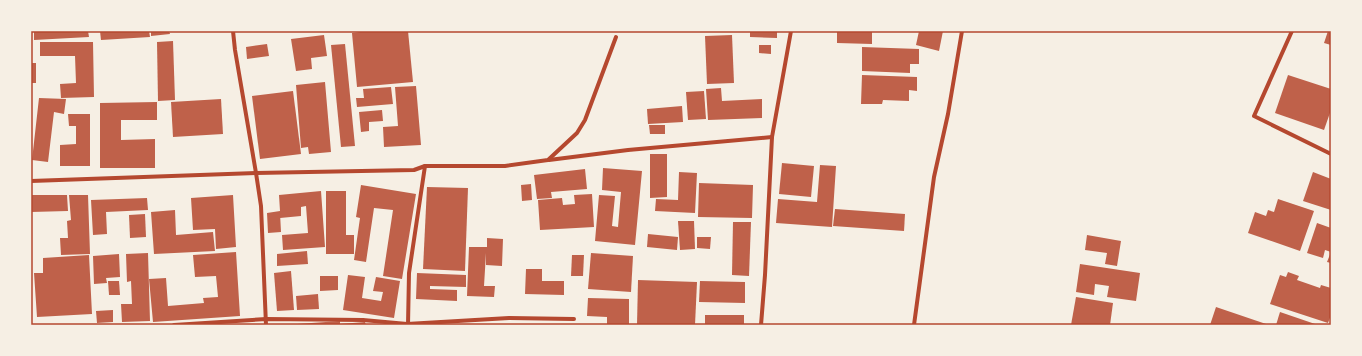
<svg xmlns="http://www.w3.org/2000/svg" width="1362" height="356" viewBox="0 0 1362 356" font-family="Signika,sans-serif">
  <style>
    .building { fill: #bf614a }
    .lines { fill: none; stroke-linecap: round; stroke-linejoin: round }
    .minor { stroke: #b5482f; stroke-width: 4 }
    .neatline { fill: none; stroke: #b5482f; stroke-width: 1.5 }
  </style>
  <rect width="100%" height="100%" fill="#f6efe4"/>
  <g class="building">
    <polygon points="34,31 88,31 89,37 34,40"/>
    <polygon points="100,31 149,31 150,37 101,40"/>
    <polygon points="151,31 169,31 170,34 151,36"/>
    <polygon points="368,31 408,31 413,82 357,87 352,33"/>
    <polygon points="750,31 777,31 777,38 750,37"/>
    <polygon points="837,31 872,31 872,44 837,43"/>
    <polygon points="919,31 943,31 939,51 916,45"/>
    <polygon points="1328,31 1331,31 1331,45 1324,43"/>
    <polygon points="324,35 327,56 311,58 312,69 296,71 291,39"/>
    <polygon points="732,35 734,83 707,84 705,36"/>
    <polygon points="173,41 175,100 158,101 157,42"/>
    <polygon points="40,42 93,42 94,97 61,98 60,84 76,83 75,56 40,56"/>
    <polygon points="267,44 269,56 247,59 246,47"/>
    <polygon points="345,44 355,146 341,147 331,45"/>
    <polygon points="759,45 771,45 771,54 759,53"/>
    <polygon points="862,47 919,49 919,64 910,64 910,73 862,71"/>
    <rect x="31" y="63" width="5" height="20"/>
    <polygon points="862,75 917,77 917,91 909,90 909,101 883,100 882,104 861,104"/>
    <polygon points="1288,75 1331,89 1331,110 1324,130 1275,113"/>
    <polygon points="325,82 331,152 309,154 308,147 301,148 296,85"/>
    <polygon points="416,86 421,145 384,147 383,127 398,126 395,87"/>
    <polygon points="391,87 393,104 357,107 356,98 364,98 363,89"/>
    <polygon points="721,88 722,101 762,99 762,118 708,120 706,89"/>
    <polygon points="293,91 301,154 260,159 252,96"/>
    <polygon points="704,91 706,119 688,120 686,92"/>
    <polygon points="39,98 66,99 64,114 54,112 48,162 32,160"/>
    <polygon points="221,99 223,134 173,137 171,102"/>
    <polygon points="157,102 157,120 121,120 121,140 155,139 155,168 100,168 100,103"/>
    <polygon points="682,106 683,122 648,124 647,109"/>
    <polygon points="382,110 383,121 369,122 369,131 361,132 359,112"/>
    <polygon points="68,114 90,114 90,166 60,166 60,145 76,144 76,126 69,126"/>
    <polygon points="649,125 665,125 665,134 650,134"/>
    <polygon points="650,154 667,154 667,197 650,198"/>
    <polygon points="782,163 814,166 811,197 779,194"/>
    <polygon points="820,165 836,166 832,227 776,223 778,199 817,202"/>
    <polygon points="603,168 642,171 635,245 595,241 599,195 615,196 612,226 618,227 621,192 602,190"/>
    <polygon points="585,169 587,189 551,192 552,198 537,199 534,175"/>
    <polygon points="679,172 697,173 695,213 655,211 656,199 678,200"/>
    <polygon points="1313,172 1331,179 1331,210 1303,201"/>
    <polygon points="699,183 753,185 752,218 698,217"/>
    <polygon points="531,184 532,200 522,201 521,185"/>
    <polygon points="361,185 416,194 402,279 383,276 393,210 374,208 366,262 354,260 360,218 356,217"/>
    <polygon points="427,187 468,188 465,271 423,269"/>
    <polygon points="321,191 325,247 283,250 282,235 308,233 306,206 301,207 301,216 280,218 280,213 281,232 268,233 267,213 280,211 279,195"/>
    <polygon points="326,191 346,191 346,235 354,235 354,254 326,254"/>
    <polygon points="592,194 594,227 540,230 538,200 562,198 563,205 575,204 574,195"/>
    <polygon points="31,195 67,195 68,211 31,212"/>
    <polygon points="69,195 88,195 90,254 61,255 60,238 68,238 67,221 71,220"/>
    <polygon points="233,195 236,247 216,249 215,229 193,230 191,198"/>
    <polygon points="147,198 148,210 106,212 107,234 93,235 91,200"/>
    <polygon points="1278,199 1314,211 1300,251 1248,233 1255,212 1266,216 1268,210 1274,212"/>
    <polygon points="835,209 905,214 904,231 833,226"/>
    <polygon points="175,210 176,235 213,232 215,251 154,254 151,212"/>
    <polygon points="145,214 146,237 130,238 129,215"/>
    <polygon points="678,221 694,221 695,249 680,250"/>
    <polygon points="733,222 751,222 749,276 732,275"/>
    <polygon points="1317,223 1331,228 1331,263 1327,262 1331,252 1325,250 1323,258 1307,253"/>
    <polygon points="648,234 678,237 677,250 647,247"/>
    <polygon points="1087,235 1121,241 1117,266 1105,264 1107,253 1085,250"/>
    <polygon points="697,237 711,237 710,249 697,248"/>
    <polygon points="487,238 503,239 502,266 486,265 486,253 484,286 495,286 494,297 467,296 469,247 487,247"/>
    <polygon points="307,251 308,264 277,266 277,254"/>
    <polygon points="236,252 240,316 153,322 149,279 166,278 168,306 204,303 203,298 218,297 216,276 195,277 193,255"/>
    <polygon points="148,253 150,321 122,322 121,304 132,304 131,281 127,282 126,254"/>
    <polygon points="591,253 633,256 631,292 588,289"/>
    <polygon points="119,254 120,277 106,278 107,283 94,284 93,256"/>
    <polygon points="89,255 92,314 37,317 34,273 43,273 43,258"/>
    <polygon points="572,255 584,255 583,276 571,276"/>
    <polygon points="1080,264 1140,273 1136,301 1107,297 1109,286 1095,284 1094,295 1076,292"/>
    <polygon points="526,269 542,269 542,281 564,281 564,295 525,294"/>
    <polygon points="291,271 294,310 277,311 274,273"/>
    <polygon points="1288,272 1299,276 1297,280 1320,288 1321,285 1331,288 1331,315 1328,323 1270,304 1280,275 1286,277"/>
    <polygon points="417,273 466,275 466,287 430,286 430,289 457,290 457,301 416,299"/>
    <polygon points="348,275 365,277 362,298 381,301 383,292 373,291 376,277 400,281 394,318 343,310"/>
    <polygon points="320,276 338,276 338,290 320,291"/>
    <polygon points="638,280 697,282 695,325 637,325"/>
    <polygon points="108,281 119,281 120,295 109,295"/>
    <polygon points="700,281 745,282 745,303 699,302"/>
    <polygon points="318,294 319,309 297,310 296,296"/>
    <polygon points="1076,297 1113,303 1110,325 1071,325"/>
    <polygon points="588,298 629,299 629,325 607,325 607,317 587,316"/>
    <polygon points="1216,307 1269,325 1210,325"/>
    <polygon points="113,310 113,322 97,323 96,311"/>
    <polygon points="1280,312 1318,325 1276,325"/>
    <rect x="705" y="315" width="39" height="10"/>
    <polygon points="340,321 340,324 365,322 366,325 297,325 297,324"/>
  </g>
  <g class="lines">
    <g class="minor">
      <polyline points="233,31 235,50 256,173 261,206 266,325"/>
      <polyline points="1292,31 1254,116 1331,154"/>
      <polyline points="549,160 628,150 772,137"/>
      <polyline points="31,181 256,173 414,170 425,166 505,166 548,160 577,133 585,120 616,37"/>
      <polyline points="174,325 266,319 363,320 407,324 509,318 574,319"/>
      <polyline points="408,325 409,273 425,166"/>
      <polyline points="761,325 765,275 772,137 791,31"/>
      <polyline points="914,325 934,177 948,114 962,31"/>
    </g>
  </g>
  <rect width="1362" height="356" fill="none" stroke="#f6efe4" stroke-width="64"/>
  <rect x="32" y="32" width="1298" height="292" class="neatline"/>
</svg>
